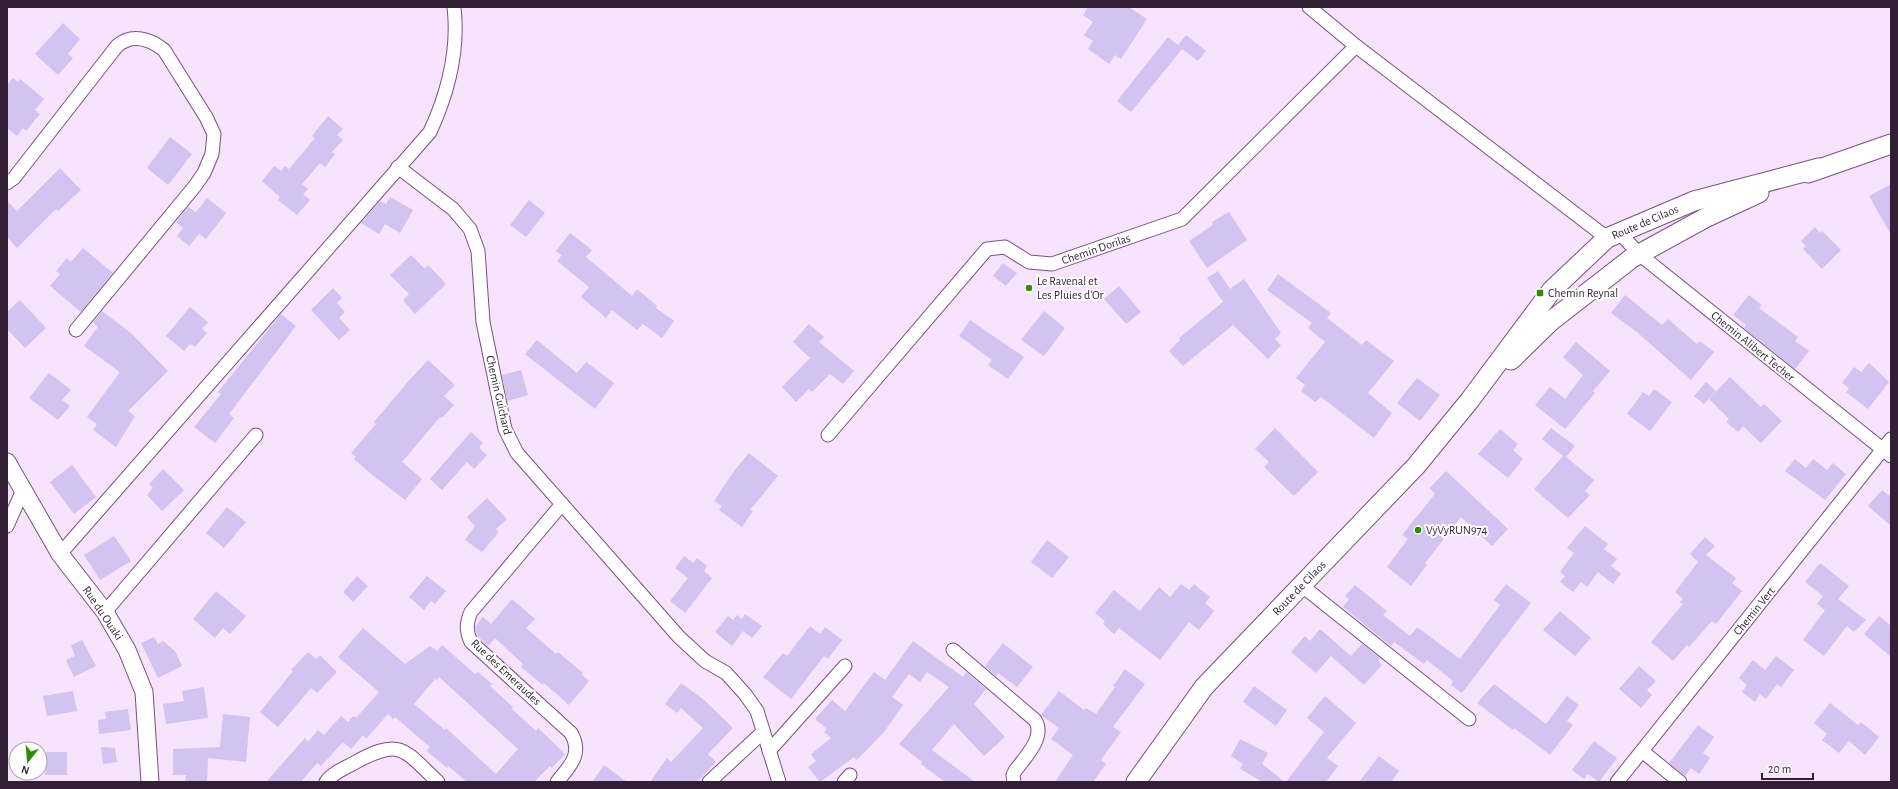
<svg xmlns="http://www.w3.org/2000/svg" width="1898" height="789" viewBox="0 0 1898 789" font-family="'Alegreya Sans',sans-serif">
  <style>
    .building { fill: #d2c3f0; fill-rule: evenodd }
    .lines { fill: none; stroke-linecap: round; stroke-linejoin: round }
    .minor-casing { stroke: #7b4f85; stroke-width: 15 }
    .tertiary-casing { stroke: #7b4f85; stroke-width: 19 }
    .secondary-casing { stroke: #7b4f85; stroke-width: 21 }
    .minor { stroke: #fff; stroke-width: 13 }
    .tertiary { stroke: #fff; stroke-width: 17 }
    .secondary { stroke: #fff; stroke-width: 19 }
    .poi-dot { fill: #2c8e05; stroke: #fff; stroke-width: 1.5 }
    .labels { text-anchor: middle; stroke-width: 4; stroke-linejoin: round; paint-order: stroke }
    .street-label { font-size: 12px; fill: #321f36; stroke: #fff }
    .poi-label { font-size: 12px; fill: #321f36; stroke: #fff; text-anchor: start }
  </style>
  <rect width="100%" height="100%" fill="#f7e3fc"/>
  <g class="building">
    <polygon points="1088,7 1129,7 1147,19 1121,59 1115,55 1109,64 1088,49 1093,41 1084,35 1093,22 1083,15"/>
    <polygon points="63,23 80,39 68,54 73,58 58,75 35,54"/>
    <polygon points="1186,35 1206,51 1198,61 1182,49 1131,112 1117,101 1168,37 1178,45"/>
    <polygon points="13,78 18,82 20,79 44,99 35,110 40,114 26,131 23,128 17,136 7,128 7,85"/>
    <polygon points="328,116 343,129 337,135 343,140 332,152 335,154 325,167 320,163 302,184 308,189 303,194 310,200 297,215 278,200 280,197 262,181 274,166 281,171 285,166 289,169 315,138 312,136"/>
    <polygon points="170,137 192,154 168,185 147,168"/>
    <polygon points="60,168 81,190 58,211 56,209 17,248 7,237 7,201 17,211"/>
    <polygon points="1891,184 1891,235 1869,196"/>
    <polygon points="390,197 413,210 400,233 385,224 379,234 361,223 380,201 386,204"/>
    <polygon points="207,198 226,213 206,239 199,234 189,246 177,236 183,228 176,222 188,207 196,212"/>
    <polygon points="529,200 545,213 526,237 510,225"/>
    <polygon points="1229,212 1247,240 1207,268 1189,241 1213,225 1212,222"/>
    <polygon points="1815,227 1820,233 1822,231 1841,250 1822,269 1803,249 1806,246 1801,241"/>
    <polygon points="570,233 592,250 586,257 611,278 632,296 637,289 657,306 656,308 674,321 662,338 643,324 637,330 612,310 606,318 581,297 589,287 557,261 562,255 556,251"/>
    <polygon points="83,248 113,273 81,312 50,286 60,274 56,271 67,258 71,262"/>
    <polygon points="411,255 425,269 428,265 446,284 415,314 403,300 409,294 390,275"/>
    <polygon points="1003,263 1017,273 1006,286 993,276"/>
    <polygon points="1218,271 1230,289 1244,279 1281,333 1275,339 1281,345 1268,359 1233,325 1183,366 1169,351 1180,340 1179,338 1223,302 1207,278"/>
    <polygon points="1278,274 1331,313 1327,318 1362,345 1366,340 1394,361 1368,393 1392,413 1374,438 1321,397 1315,402 1301,391 1305,385 1296,378 1325,342 1308,328 1312,323 1267,290"/>
    <polygon points="1119,286 1141,312 1126,324 1104,299"/>
    <polygon points="333,288 342,298 337,303 345,312 339,318 350,330 339,340 311,310"/>
    <polygon points="1625,295 1662,325 1668,319 1697,344 1700,341 1714,352 1691,380 1638,333 1611,313"/>
    <polygon points="1749,295 1762,305 1759,308 1798,337 1795,341 1809,351 1795,369 1744,328 1746,325 1733,315"/>
    <polygon points="20,300 46,328 25,348 7,329 7,312"/>
    <polygon points="190,307 208,322 202,329 207,333 195,347 190,344 184,351 166,336"/>
    <polygon points="102,311 132,334 168,371 128,411 135,416 116,447 93,430 97,424 87,417 120,372 84,346 98,327 93,322"/>
    <polygon points="1044,311 1065,328 1044,356 1021,340"/>
    <polygon points="281,314 296,326 229,414 234,418 215,443 194,427 221,394 218,392"/>
    <polygon points="970,320 1024,357 1008,379 988,365 992,360 959,336"/>
    <polygon points="809,324 824,337 819,342 854,371 843,384 830,374 812,392 809,389 796,402 782,387 810,358 793,342"/>
    <polygon points="537,340 577,373 586,362 614,383 595,409 525,354"/>
    <polygon points="1576,342 1610,371 1593,391 1595,393 1565,429 1535,405 1550,387 1565,399 1583,375 1563,357"/>
    <polygon points="428,360 455,385 444,396 454,405 442,418 440,417 402,462 422,479 405,500 370,473 354,459 356,457 351,453 376,424 374,422 406,384"/>
    <polygon points="1869,363 1889,382 1868,409 1846,392 1849,388 1842,383 1854,367 1861,372"/>
    <polygon points="521,370 528,395 507,401 502,375"/>
    <polygon points="49,373 71,390 62,400 70,406 58,420 29,398"/>
    <polygon points="1730,377 1761,407 1764,404 1782,421 1761,443 1743,426 1738,432 1726,422 1729,419 1709,399"/>
    <polygon points="1417,378 1440,395 1420,421 1397,403"/>
    <polygon points="1706,382 1716,391 1704,404 1694,396"/>
    <polygon points="1654,389 1672,402 1650,431 1627,414 1643,392 1649,396"/>
    <polygon points="1275,428 1318,472 1294,496 1264,467 1269,462 1255,449"/>
    <polygon points="1551,428 1575,446 1566,457 1594,480 1585,491 1590,495 1568,518 1534,489 1563,456 1542,439"/>
    <polygon points="1500,429 1518,444 1513,450 1523,459 1508,478 1478,454"/>
    <polygon points="471,432 483,443 479,448 487,455 474,469 467,462 442,490 430,479"/>
    <polygon points="749,453 778,476 750,510 753,511 742,527 719,510 722,506 714,501 734,471"/>
    <polygon points="1795,459 1806,468 1813,459 1827,470 1833,463 1846,474 1825,500 1785,471"/>
    <polygon points="72,465 96,497 74,514 50,482"/>
    <polygon points="163,469 184,490 162,511 147,495 153,488 149,484"/>
    <polygon points="1446,471 1508,529 1492,546 1461,517 1425,563 1427,565 1411,586 1387,567 1408,539 1402,535 1435,494 1430,488"/>
    <polygon points="1882,490 1891,497 1891,526 1868,506"/>
    <polygon points="487,498 507,519 496,529 499,532 482,552 465,540 475,526 467,517"/>
    <polygon points="227,507 246,522 224,548 206,533"/>
    <polygon points="1585,526 1608,544 1604,549 1617,559 1611,566 1621,574 1613,584 1598,572 1587,587 1581,582 1573,592 1560,582 1565,576 1560,572 1574,553 1567,548"/>
    <polygon points="114,536 131,561 100,580 84,555"/>
    <polygon points="1705,537 1715,546 1706,555 1736,578 1732,583 1742,591 1716,624 1712,621 1689,647 1687,645 1673,661 1651,642 1683,604 1680,602 1683,599 1675,592 1698,562 1690,554"/>
    <polygon points="1047,540 1069,557 1052,578 1031,562"/>
    <polygon points="684,556 693,563 697,558 707,566 704,571 712,578 685,613 670,601 688,578 675,568"/>
    <polygon points="1820,563 1849,586 1838,599 1866,620 1854,632 1847,626 1824,656 1803,640 1825,610 1817,604 1823,596 1805,582"/>
    <polygon points="357,576 368,586 353,602 343,592"/>
    <polygon points="427,576 446,591 435,604 431,601 424,610 409,597"/>
    <polygon points="1181,584 1189,590 1194,584 1210,597 1205,603 1214,611 1199,630 1189,622 1160,660 1119,628 1114,634 1103,624 1105,621 1095,613 1114,590 1140,611 1159,587 1170,597"/>
    <polygon points="1506,584 1531,603 1462,693 1451,685 1453,681 1427,660 1424,664 1394,642 1391,646 1343,607 1349,599 1345,596 1355,585 1387,611 1383,615 1410,636 1417,627 1460,659 1500,605 1494,600"/>
    <polygon points="216,591 246,616 230,634 223,628 215,638 193,619"/>
    <polygon points="512,599 535,619 526,628 556,654 558,652 583,673 582,675 589,681 569,705 544,683 543,685 521,667 523,664 495,638 488,646 477,636 475,627 483,617 491,624"/>
    <polygon points="1560,611 1591,638 1575,656 1543,630"/>
    <polygon points="745,614 762,626 752,638 743,631 732,646 715,632 728,616 733,620 737,615 742,619"/>
    <polygon points="1879,616 1891,626 1891,657 1864,634"/>
    <polygon points="810,626 820,634 825,627 842,640 828,659 824,656 791,699 763,677 783,653 787,656"/>
    <path d="M363 628 405 664 430 646 437 651 442 645 475 674 478 672 492 684 490 686 513 707 512 709 536 731 538 728 565 754 552 768 550 766 534 782H467L448 766 447 768 427 751 430 747 417 736 395 717 393 719 388 714 366 739 363 735 351 749 343 742 321 766 317 763 301 782H266L305 738 308 742 318 730 324 735 341 716 348 722 353 716 356 718 379 692 338 657ZM439 677 518 749 496 774 446 728 445 730 414 704 435 679 437 680Z"/>
    <polygon points="1320,629 1351,656 1362,644 1380,658 1378,661 1382,665 1364,685 1331,656 1316,673 1291,652 1305,636 1310,641"/>
    <polygon points="154,637 158,644 163,641 175,651 182,666 158,678 141,643"/>
    <polygon points="82,640 96,666 74,677 66,660 75,656 71,645"/>
    <polygon points="913,641 963,677 966,672 986,689 974,704 1005,737 984,756 954,724 932,750 975,782 945,782 921,764 922,762 899,744 949,687 927,672 920,682 909,674 892,697 903,705 884,732 857,760 854,757 820,782 808,767 816,761 811,754 831,738 824,732 827,729 815,719 832,700 845,711 874,672 885,680"/>
    <polygon points="1003,643 1033,667 1017,687 998,673 996,676 985,666"/>
    <polygon points="308,652 316,659 320,655 337,672 317,693 311,688 278,727 260,712 293,671 291,670"/>
    <polygon points="1776,656 1794,670 1781,687 1777,684 1766,699 1760,694 1755,702 1742,692 1747,685 1739,678 1753,660 1765,670"/>
    <polygon points="1639,666 1656,681 1647,690 1652,695 1641,708 1619,689"/>
    <polygon points="1125,669 1145,684 1113,727 1121,732 1101,760 1106,764 1093,782 1055,782 1073,755 1051,739 1059,728 1041,715 1059,691 1084,710 1086,708 1096,714 1115,687 1113,686"/>
    <polygon points="681,683 703,699 733,728 708,754 716,762 697,782 650,782 667,758 671,762 703,728 681,708 677,713 665,704"/>
    <polygon points="1494,684 1546,724 1567,696 1579,705 1567,721 1573,725 1550,755 1514,728 1513,730 1477,703"/>
    <polygon points="1254,686 1287,710 1276,726 1243,702"/>
    <polygon points="204,687 208,718 166,724 163,704 184,701 182,691"/>
    <polygon points="73,691 77,711 47,716 43,696"/>
    <polygon points="1325,696 1356,723 1327,758 1338,766 1326,782 1286,782 1324,732 1307,718"/>
    <polygon points="1830,703 1858,725 1861,722 1879,737 1865,755 1849,741 1839,753 1822,740 1827,734 1814,723"/>
    <polygon points="128,709 131,730 99,734 98,720 106,719 105,712"/>
    <polygon points="223,714 250,717 246,762 208,758 207,782 185,782 186,775 173,775 173,749 220,747"/>
    <polygon points="1698,725 1714,737 1703,753 1710,758 1699,774 1691,768 1685,776 1669,763"/>
    <polygon points="1240,739 1268,753 1262,764 1285,782 1263,782 1240,769 1243,764 1231,756"/>
    <polygon points="1594,741 1617,758 1599,782 1588,774 1584,779 1572,770"/>
    <polygon points="101,747 115,748 117,762 103,764"/>
    <polygon points="46,752 67,752 67,775 45,775"/>
    <polygon points="1379,756 1399,771 1391,782 1359,782"/>
    <polygon points="604,765 627,782 592,782"/>
  </g>
  <g class="lines">
    <g class="minor-casing">
      <g id="minor">
        <polyline points="1309,7 1356,46 1607,238"/>
        <polyline points="398,167 453,209 470,229 478,251 483,322 505,429 517,453 679,637 705,661 726,673 745,694 757,711 779,782"/>
        <path d="M7 183 14 178 117 46C132 33 150 39 164 50L206 117 214 134 212 154 204 173 195 186 76 330"/>
        <polyline points="1619,232 1639,254 1891,456"/>
        <polyline points="828,435 987,249 1005,247 1029,262 1052,264 1182,219 1356,46"/>
        <polyline points="7,526 23,490"/>
        <path d="M60 554 430 132C448 93 459 50 454 7"/>
        <polyline points="1301,585 1469,719"/>
        <polyline points="105,612 256,435"/>
        <path d="M953 650 1035 720C1046 737 1025 757 1015 771L1013 775 1014 782"/>
        <polyline points="769,751 845,666"/>
        <polyline points="1642,751 1680,782"/>
        <path d="M326 782C332 773 345 768 354 763 401 737 403 749 438 782"/>
        <path d="M557 782C570 766 583 754 571 733L471 642C466 631 466 623 471 612L562 504"/>
        <polyline points="709,782 763,732"/>
        <polyline points="844,782 850,775"/>
        <polyline points="1617,782 1891,439"/>
      </g>
    </g>
    <g class="tertiary-casing">
      <polyline id="tertiary" points="7,462 60,554 105,612 127,650 144,692 150,782"/>
    </g>
    <g class="secondary-casing">
      <g id="secondary">
        <polyline points="1808,173 1891,144"/>
        <polyline points="1511,360 1551,321 1632,258 1705,218 1759,193"/>
        <polyline points="1136,782 1204,687 1416,466 1470,400 1552,290 1607,238 1694,201 1819,168"/>
      </g>
    </g>
    <use href="#minor" class="minor"/>
    <use href="#tertiary" class="tertiary"/>
    <use href="#secondary" class="secondary"/>
  </g>
  <g class="poi-dot">
    <circle cx="1029" cy="288" r="4"/>
    <rect x="1536" y="289" width="8" height="8" rx="2"/>
    <circle cx="1418" cy="530" r="4"/>
  </g>
  <g class="labels">
    <g class="street-label">
      <text transform="translate(1645 222) rotate(-23)" y="4">Route de Cilaos</text>
      <text transform="translate(1096 249) rotate(-19)" y="4">Chemin Dorilas</text>
      <text transform="translate(1753 346) rotate(39)" y="4">Chemin Alibert Techer</text>
      <text transform="translate(499 395) rotate(77)" y="4">Chemin Guichard</text>
      <text transform="translate(1299 588) rotate(-46)" y="4">Route de Cilaos</text>
      <text transform="translate(1754 611) rotate(-51)" y="4">Chemin Vert</text>
      <text transform="translate(103 613) rotate(56)" y="4">Rue du Ouaki</text>
      <text transform="translate(506 672) rotate(43)" y="4">Rue des Emeraudes</text>
    </g>
    <g class="poi-label">
      <text x="1037" y="285">Le Ravenal et<tspan x="1037" dy="14">Les Pluies d'Or</tspan></text>
      <text x="1548" y="297">Chemin Reynal</text>
      <text x="1426" y="534">VyVyRUN974</text>
    </g>
  </g>
  <rect width="1898" height="789" fill="none" stroke="#321f36" stroke-width="16"/>
  <g transform="translate(28 761) rotate(197)"><circle r="19" fill="#ffffff" stroke="#ada5af"/>
  <path d="M0-3L7 15L0 10L-7 15Z" fill="#2c8e05"/>
  <text y="-6" font-size="11" font-weight="bold" text-anchor="middle" fill="#321f36">N</text>
  </g>
  <path d="M1762 773v6h51v-6" fill="none" stroke="#321f36" stroke-width="2"/>
  <text x="1768" y="773" font-size="12" fill="#321f36" stroke="#ffffff" stroke-width="3" paint-order="stroke">20 m</text>
</svg>
